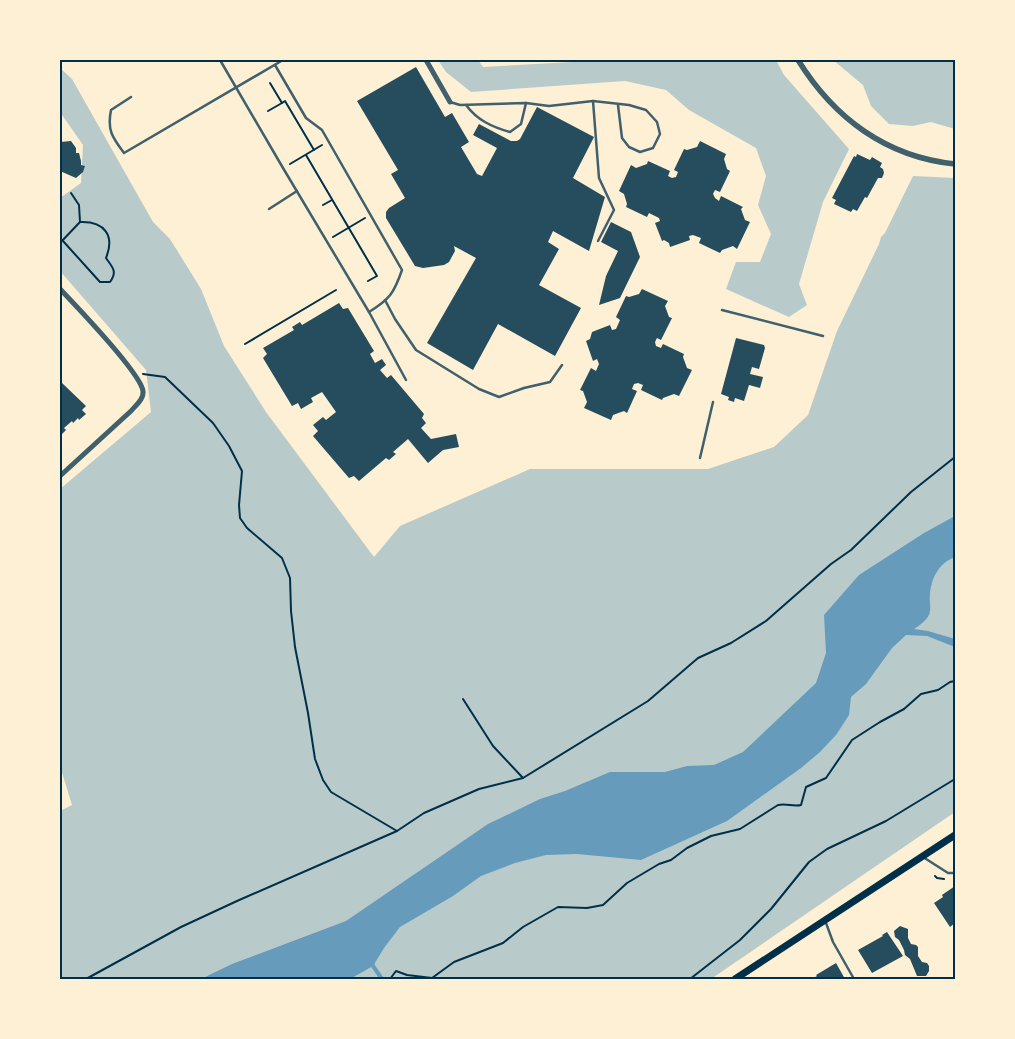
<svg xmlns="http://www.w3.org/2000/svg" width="1015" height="1039" viewBox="0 0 1015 1039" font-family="'Nunito Sans',sans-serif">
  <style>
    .green { fill: #b9caca }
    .water { fill: #669bbc }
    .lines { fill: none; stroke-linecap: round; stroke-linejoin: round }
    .stream { stroke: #669bbc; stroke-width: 4 }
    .building { fill: #264d5e }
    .path { stroke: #003049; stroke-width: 2 }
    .service { stroke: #3f606c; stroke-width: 2.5 }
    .minor { stroke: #3f606c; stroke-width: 5 }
    .tertiary { stroke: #3f606c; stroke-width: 5.5 }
    .secondary { stroke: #003049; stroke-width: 7 }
    .neatline { fill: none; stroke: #003049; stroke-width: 2 }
  </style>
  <rect width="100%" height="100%" fill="#fdf0d5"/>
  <g class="green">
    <polygon points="438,60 478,60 483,67 609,60 776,60 784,75 849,149 823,202 799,284 807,305 789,317 726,289 736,262 760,262 771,234 758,205 766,176 756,148 689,110 666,90 625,81 471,92 446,72"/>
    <polygon points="833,60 955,60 955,129 931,122 913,126 889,124 871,106 863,85"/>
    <polygon points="60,68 72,79 153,222 170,239 201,289 224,346 266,412 374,557 400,526 530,469 708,469 774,447 808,415 837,331 879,244 881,237 885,233 913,176 955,178 955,812 711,979 60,979 60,811 72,805 60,766 60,489 151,412 146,370 60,271 60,198 81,183 83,145 60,112"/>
  </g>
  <path class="water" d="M955 516V557C939 563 931 578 930 595 929 600 931 606 930 611 929 619 920 625 914 629L928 631 955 639V647L927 636 906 635 892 648 866 684 851 697 849 715 836 735 820 752 801 768 727 821 641 860 577 854 546 855 515 863 481 876 453 896 400 927 384 948 373 966 350 979H201L232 964 346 921 488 824 540 799 565 791 610 772H665L687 766 714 765 743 752 816 683 826 653 824 615 859 575 924 533Z"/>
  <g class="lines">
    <polyline class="stream" points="372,962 373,966 382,979"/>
  </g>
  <g class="building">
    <polygon points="416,67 445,117 452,113 469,142 461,147 477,174 482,176 497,148 473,135 479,124 511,141 517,141 520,139 537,107 594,137 573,178 605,197 589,251 553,231 548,242 559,249 539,285 581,308 555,356 498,324 473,370 427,343 476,258 454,246 455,251 449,262 444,265 423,268 415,266 386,218 386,212 389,208 405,198 391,174 398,170 357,101"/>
    <polygon points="71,141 76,148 76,153 79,153 81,161 81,165 85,166 83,172 76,178 60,171 60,142"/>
    <polygon points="700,141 726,154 724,159 727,169 730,171 720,192 715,190 713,194 715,198 719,201 721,196 743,207 741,209 745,220 750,222 737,249 733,246 722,250 720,253 699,243 701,238 693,235 689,236 690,240 670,247 669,243 664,240 662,241 655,223 660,221 659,218 649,213 647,217 626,207 627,204 624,194 619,191 631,165 636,168 647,164 648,161 670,171 668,176 672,178 676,177 678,172 674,170 684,149 687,150 697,147"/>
    <polygon points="857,154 870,160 872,157 882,163 880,167 883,169 884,173 882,178 878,178 867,198 865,197 857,211 853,209 851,212 834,204 836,200 832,198 854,156 856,157"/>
    <polygon points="611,222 631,232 640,257 620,298 599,305 606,276 618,251 601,242"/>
    <polygon points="642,289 668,301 665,306 669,317 672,318 661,340 657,338 655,342 656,346 661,348 663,344 684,354 683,357 687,368 692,370 679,396 674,394 663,398 662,400 641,390 643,385 638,383 634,384 632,389 637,391 627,413 624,411 613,415 611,420 584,408 587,402 583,391 580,390 591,368 596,371 599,364 597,359 593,361 586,341 590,339 592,332 610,325 612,330 616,329 620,320 616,317 626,296 629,297 639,294"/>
    <polygon points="339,303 343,309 348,308 374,351 370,354 375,363 382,359 386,365 380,370 387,378 391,375 424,414 422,418 426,423 421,428 431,439 456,434 459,447 443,450 428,463 408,439 393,452 396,454 389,460 386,458 359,481 354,476 349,478 313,436 318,431 313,425 323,417 326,420 336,412 322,392 311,398 313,402 301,409 298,403 292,406 263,358 267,354 263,348 294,330 292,327 300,322 302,325"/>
    <polygon points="736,338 764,345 765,348 759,369 752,367 750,374 763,377 760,388 749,385 744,401 735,398 734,402 728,400 729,397 721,394"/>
    <polygon points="61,382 86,406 82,410 86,414 79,420 78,418 73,423 72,421 64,428 66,430 60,436"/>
    <polygon points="955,886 955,923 950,927 934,903 943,897 942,895"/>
    <polygon points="900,926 908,929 908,938 911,944 916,945 918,947 918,956 922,962 927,963 929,966 929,971 926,976 917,976 910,959 905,955 904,950 899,940 895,937 894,931"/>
    <polygon points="887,932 903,956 872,973 858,950 883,936 882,935"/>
    <polygon points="836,963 845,979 812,979 817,976 816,975"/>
  </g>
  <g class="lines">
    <g class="path">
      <polyline points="270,83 282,103 285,101 314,150"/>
      <polyline points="268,111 282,103"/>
      <polyline points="306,155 377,276 368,281"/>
      <polyline points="290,164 322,145"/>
      <polyline points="323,205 332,200"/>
      <polyline points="333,237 365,218"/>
      <path d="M63 241 100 282H110C118 271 112 267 106 258 115 236 105 221 80 222"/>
      <polyline points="60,243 80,222 79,205 71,193"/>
      <polyline points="245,344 336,290"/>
      <polyline points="143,374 165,377 213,423 229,446 242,471 239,505 240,518 247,528 282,558 290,578 291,611 295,647 308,713 315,759 323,780 331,792 397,831"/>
      <polyline points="463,699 493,746 523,778"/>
      <polyline points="935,876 937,878 944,879"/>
      <polyline points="86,979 181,927 237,901 397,831 424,813 479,789 523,778 648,701 698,658 731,643 766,621 831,564 851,550 911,492 955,457"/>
      <path d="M390 979 396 971 407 975 432 978 454 962 503 943 523 927 558 907 587 908 603 905 627 883 659 864 671 860 687 848 711 836 740 829 778 805C787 803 793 807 801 805L806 787 826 778 852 740 880 722 904 709 921 694 938 690 950 682 955 681"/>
      <polyline points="690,979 740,940 771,909 809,862 827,849 886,821 955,779"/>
    </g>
    <g class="service">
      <polyline points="220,60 283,168 369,312 406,380"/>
      <path d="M275 65 306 118 322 130 402 270C394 293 390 299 369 312"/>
      <path d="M131 97 111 110C107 130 112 137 124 153L283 60"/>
      <polyline points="593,101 599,178 614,210 598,241"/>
      <polyline points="450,102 460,105 526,103 549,106 593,101 629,105 646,110 657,122 660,134 653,148 640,152 629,147 622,138 618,105"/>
      <path d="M466 105C477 120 492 127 510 132L521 124 526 103"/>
      <polyline points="269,209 297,191"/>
      <polyline points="385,300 395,319 416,350 479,389 499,397 524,388 550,382 562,365"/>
      <polyline points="722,310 823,336"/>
      <polyline points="700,458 713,402"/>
      <polyline points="923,857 948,873 955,873"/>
      <polyline points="826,923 833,942 854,979"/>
    </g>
    <g class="minor">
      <polyline points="426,60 450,102"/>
      <path d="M60 289C76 306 140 372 143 391 144 399 136 405 131 411L60 476"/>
    </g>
    <path class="tertiary" d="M798 60C834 118 886 157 955 164"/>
    <polyline class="secondary" points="735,979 955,835"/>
  </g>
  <rect width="1015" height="1039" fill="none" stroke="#fdf0d5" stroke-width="122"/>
  <rect x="61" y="61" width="893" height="917" class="neatline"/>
</svg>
